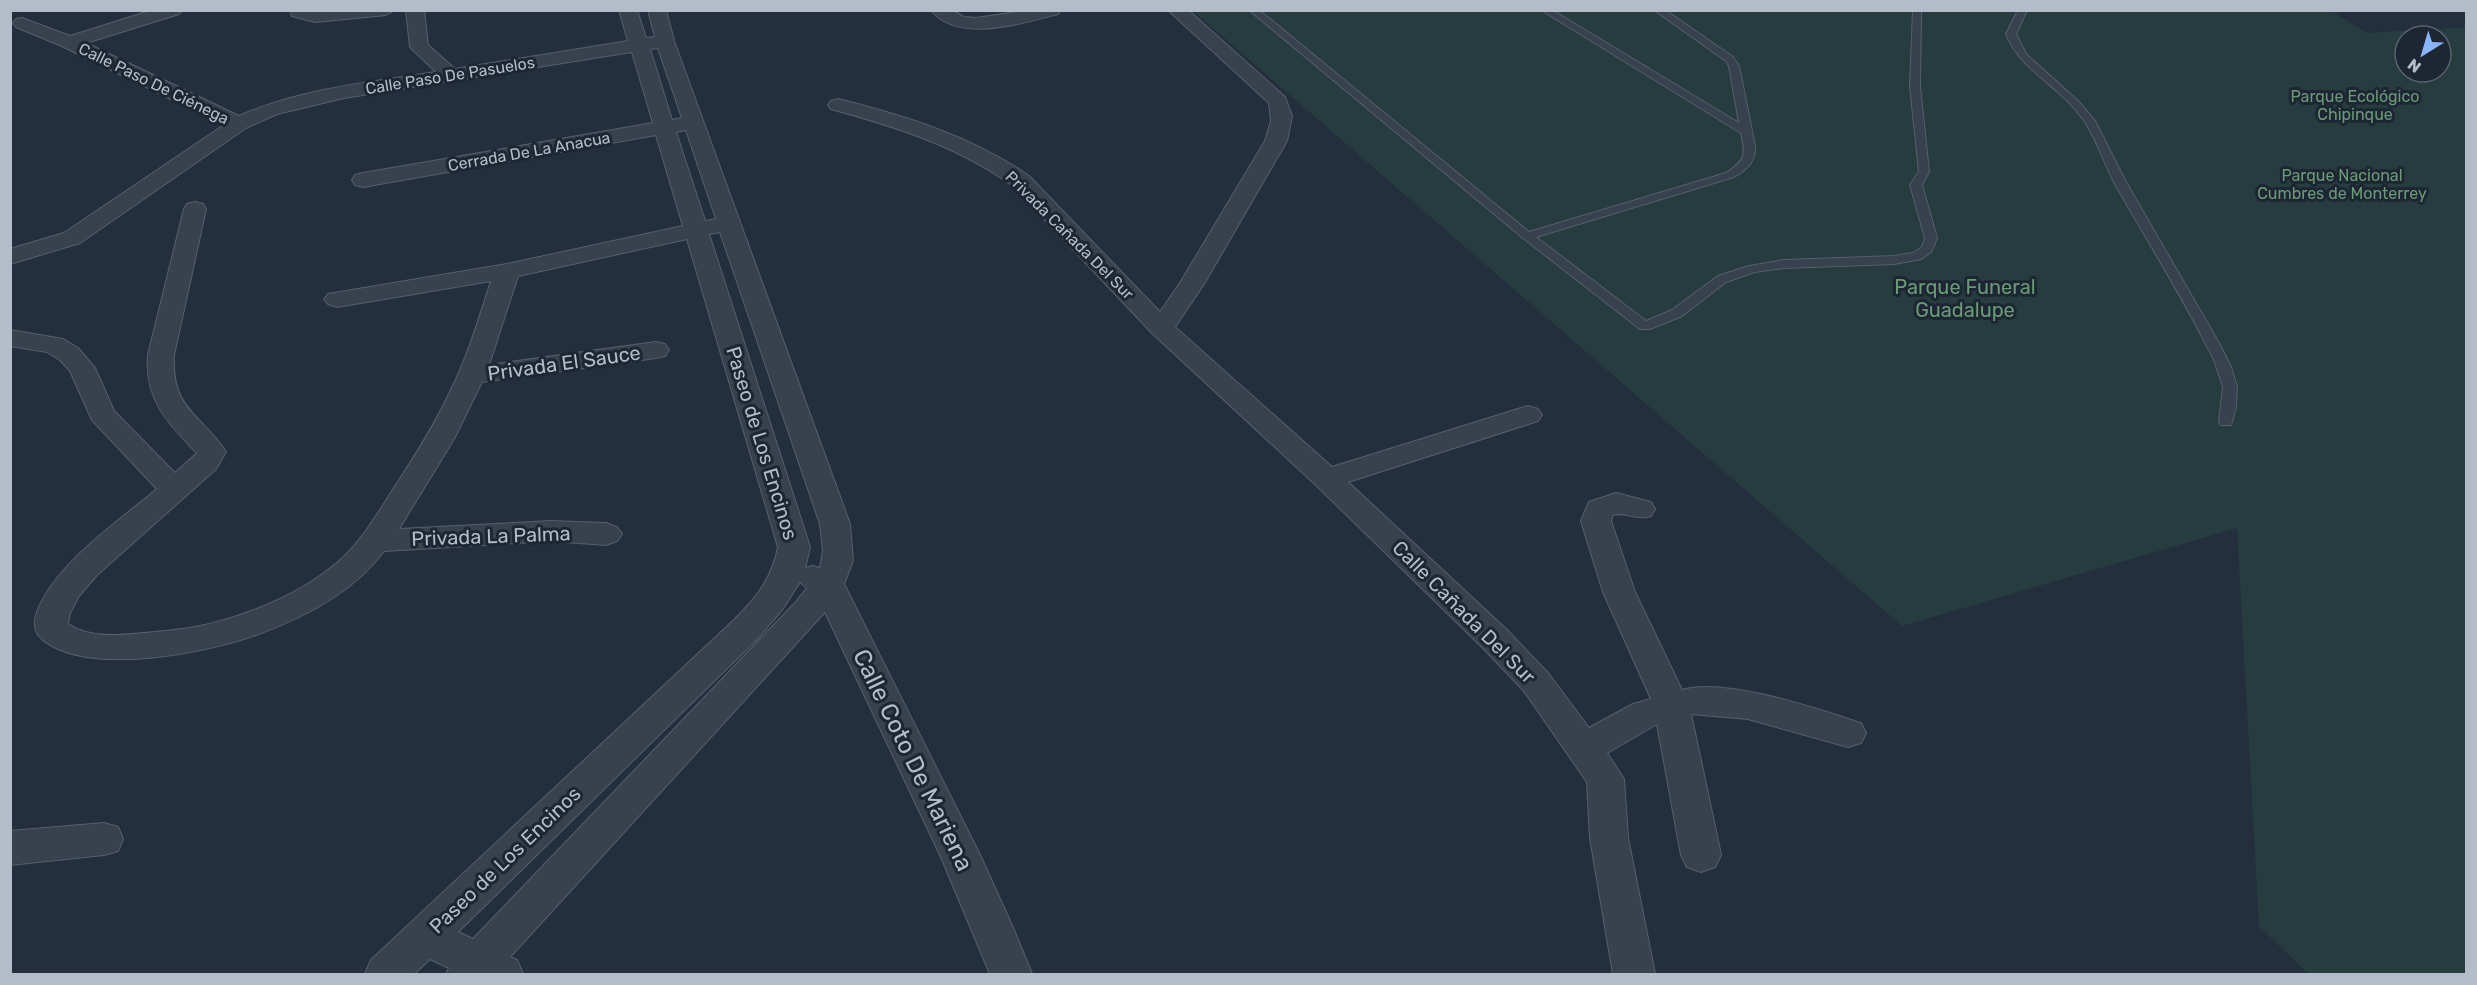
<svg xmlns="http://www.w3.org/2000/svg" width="2477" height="985" viewBox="0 0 2477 985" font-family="Rubik,sans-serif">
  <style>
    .green { fill: #263c3f; fill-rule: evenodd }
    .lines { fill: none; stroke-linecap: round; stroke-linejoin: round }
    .lane-casing { stroke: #565f6c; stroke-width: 2 }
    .street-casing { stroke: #565f6c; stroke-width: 2 }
    .lane { fill: #38414e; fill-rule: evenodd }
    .street { fill: #38414e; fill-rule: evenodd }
    .labels { text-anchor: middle; stroke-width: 6; stroke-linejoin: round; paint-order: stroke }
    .far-street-label { font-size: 16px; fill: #b4bcc9; stroke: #1d2633 }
    .far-park-label { font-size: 16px; fill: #6b9a76; stroke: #1d2633 }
    .park-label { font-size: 20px; fill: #6b9a76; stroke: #1d2633 }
    .street-label { font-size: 20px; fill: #b4bcc9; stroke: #1d2633 }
    .near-street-label { font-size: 24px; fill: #b4bcc9; stroke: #1d2633 }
  </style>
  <rect width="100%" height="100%" fill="#242f3e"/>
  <path class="green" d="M2330 10 2367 33 2466 27V974H2308L2259 926 2237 528 1902 626 1193 11ZM2405 36H2441V72H2405Z"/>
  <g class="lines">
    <g class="lane-casing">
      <g id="lane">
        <path d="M1249 10H1259L1529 232 1726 173C1746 160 1746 155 1741 133L1541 10H1552L1739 123 1729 66 1726 61 1654 10H1665L1733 57 1739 66 1755 146C1756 162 1746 170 1734 177L1536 237 1646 321 1672 310 1718 276 1749 266 1784 260 1894 256 1913 253 1922 247 1925 238 1910 185 1919 172 1910 86 1913 10H1921L1920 86 1929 172 1922 185 1937 238 1931 252 1921 259 1894 264 1784 268 1755 272 1726 282 1682 316 1650 329H1640L1523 238Z"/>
        <path d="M2018 10H2027L2016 34 2026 54 2079 102 2095 121 2126 182 2220 345 2231 367 2237 387 2236 407 2231 425H2221L2219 422 2223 387 2214 360C2184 299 2148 242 2115 184 2103 162 2097 138 2082 118 2060 86 2022 72 2006 34Z"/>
      </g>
    </g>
    <g class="street-casing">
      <g id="street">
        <path d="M153 10H182L179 14 86 43 239 116C300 89 370 82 436 72L410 47 406 10H424L428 45 455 69 628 41 619 10H637L646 38 655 37 648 10H666L674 41 850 524 853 561 844 584 981 857 1014 930 1032 974H990L941 857 825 612 510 957 517 960 523 974H446L449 968 430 959 414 974H365L371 960 734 620C756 598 772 579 778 547L687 239 518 276 489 365 656 342 665 344 669 350 665 356 656 358 482 382 454 439 399 529 551 521 606 523 617 527 622 534 617 541 606 545 551 541 384 551C354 592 303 618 256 635 206 653 94 675 47 643 35 635 32 626 37 612 56 563 118 522 157 489L92 420 70 371 60 360 47 352 10 346V330L63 339 78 348 95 368 114 411 175 473 197 453C168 424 144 398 148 355L184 209 187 204 195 202 203 204 206 209 174 355C171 411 201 413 226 452L216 469 97 575 79 596 70 613 68 624C94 642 137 633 166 631 223 626 294 600 338 562 360 543 375 518 390 494 412 461 433 428 450 392 468 356 479 318 491 281L337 307 328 304 324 299 328 294 507 264 683 226 656 135 363 187 355 185 352 180 355 175 363 173 653 123 632 52 344 98 277 114 246 128 80 243 10 264V249L64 233 224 125 62 46 16 27 13 23 16 19 22 18 70 36ZM658 48 682 118 672 120 650 49ZM686 130 716 219 705 221 676 132ZM720 232 820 524 823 551 820 568 813 566 805 568 810 547 709 234ZM800 582 807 588 796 602 473 939 458 932 758 638 782 610Z"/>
        <polygon points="290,10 395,10 386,15 315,22 292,16"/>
        <path d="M931 10H951L964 17 976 18 1029 10H1061L1058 14C1024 23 957 44 931 10Z"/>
        <path d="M1168 10H1188L1285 97 1292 116 1287 141 1204 284 1175 327 1332 467 1518 409 1528 406 1538 409 1542 415 1538 421 1348 482 1506 629 1548 673 1589 728 1633 704 1651 699 1603 592 1581 521 1589 502 1616 493 1651 502 1655 509 1651 516C1634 521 1626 511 1613 515L1611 521 1635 592 1682 690C1725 677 1817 709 1861 723L1866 733 1861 743 1848 747 1748 719 1691 714 1721 855 1715 867 1701 872 1687 867 1681 855 1657 724 1607 753 1624 779 1628 838 1655 974H1613L1590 838 1587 782 1524 691 1482 647 1317 486 1152 333 1013 186C958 146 896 127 831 109L828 105 831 101 838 99C906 116 971 136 1029 176L1160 312 1180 283 1265 141 1271 121 1269 103Z"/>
        <polygon points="104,823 118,827 123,839 118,851 104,855 10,865 10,831"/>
      </g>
    </g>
    <use href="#lane" class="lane"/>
    <use href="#street" class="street"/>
  </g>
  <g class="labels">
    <g class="far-street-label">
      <text transform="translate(450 75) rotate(-9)" y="6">Calle Paso De Pasuelos</text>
      <text transform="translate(154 83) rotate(26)" y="6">Calle Paso De Ciénega</text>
      <text transform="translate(529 151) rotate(-10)" y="6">Cerrada De La Anacua</text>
      <text transform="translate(1070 235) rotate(45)" y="6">Privada Cañada Del Sur</text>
    </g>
    <g class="far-park-label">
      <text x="2355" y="102">Parque Ecológico<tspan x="2355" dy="18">Chipinque</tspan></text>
      <text x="2342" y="181">Parque Nacional<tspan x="2342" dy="18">Cumbres de Monterrey</tspan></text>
    </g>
    <g class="park-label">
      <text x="1965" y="294">Parque Funeral<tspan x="1965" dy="23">Guadalupe</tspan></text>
    </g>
    <g class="street-label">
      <text transform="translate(564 363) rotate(-8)" y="7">Privada El Sauce</text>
      <text transform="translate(762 443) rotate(73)" y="7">Paseo de Los Encinos</text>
      <text transform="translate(491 536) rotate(-2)" y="7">Privada La Palma</text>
      <text transform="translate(1464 612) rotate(45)" y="7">Calle Cañada Del Sur</text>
      <text transform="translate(505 860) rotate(-44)" y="7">Paseo de Los Encinos</text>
    </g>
    <g class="near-street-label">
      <text transform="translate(913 760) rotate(64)" y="8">Calle Coto De Mariena</text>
    </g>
  </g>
  <rect width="2477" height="985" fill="none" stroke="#b4bcc9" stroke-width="24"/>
  <g transform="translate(2423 54) rotate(217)"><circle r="28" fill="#1d2633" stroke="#59626f" stroke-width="1.5"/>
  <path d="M0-4.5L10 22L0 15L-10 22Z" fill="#8ab4f8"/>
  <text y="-9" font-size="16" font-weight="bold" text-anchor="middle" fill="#b4bcc9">N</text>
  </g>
</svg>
